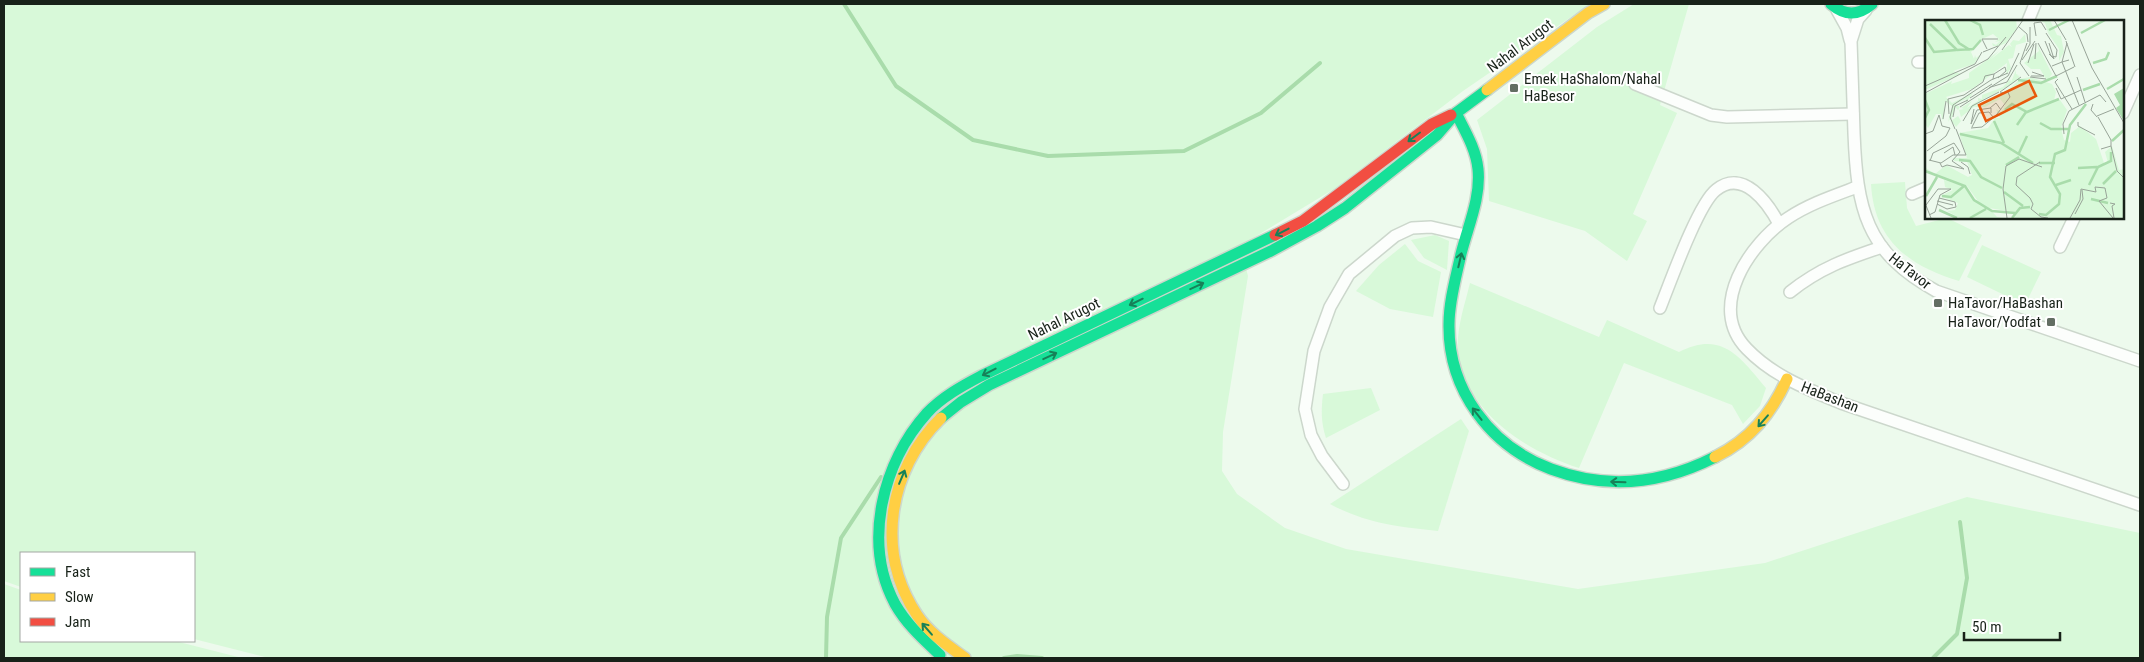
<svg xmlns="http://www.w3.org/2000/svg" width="2144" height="662" viewBox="0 0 2144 662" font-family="'Roboto Condensed',sans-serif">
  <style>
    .green { fill: #d8f9d9 }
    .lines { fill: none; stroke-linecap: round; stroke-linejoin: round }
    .stream { stroke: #a9dcab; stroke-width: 4 }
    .street-casing { stroke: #ccd7cc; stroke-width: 14 }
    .fast-casing { stroke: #ccd7cc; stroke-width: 14 }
    .slow-casing { stroke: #ccd7cc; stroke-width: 14 }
    .jam-casing { stroke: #ccd7cc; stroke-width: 14 }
    .street { stroke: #fcfefc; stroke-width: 11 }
    .fast { stroke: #16e098; stroke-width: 11 }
    .slow { stroke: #ffcf43; stroke-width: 11 }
    .jam { stroke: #f24e42; stroke-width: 11 }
    .oneway { stroke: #178158 }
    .poi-dot { fill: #636e63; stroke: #fff; stroke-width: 2 }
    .labels { text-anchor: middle; stroke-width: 4; stroke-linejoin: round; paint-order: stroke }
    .street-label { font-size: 15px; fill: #182219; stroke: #fff }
    .poi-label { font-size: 15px; fill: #182219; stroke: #fff; text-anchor: start }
    .inset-river { fill: none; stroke: #a9dcab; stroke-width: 2.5 }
    .inset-road { fill: none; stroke: #98a498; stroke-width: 1 }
    .view { fill: #e8590c; fill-opacity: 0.15; stroke: #e8590c; stroke-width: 2.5 }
    .inset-edge { fill: none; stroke: #182219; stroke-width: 2.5 }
  </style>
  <rect width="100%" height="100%" fill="#edfaed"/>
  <g class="green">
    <polygon points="4,4 1590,4 1463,91 1334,189 1240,246 1248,276 1223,432 1222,471 1237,494 1285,528 1346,549 1578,589 1765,563 1967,497 2140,533 2140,658 269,658 194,639 194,553 21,553 21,587 4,581"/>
    <polygon points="1634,4 1689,4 1660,105 1677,113 1633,214 1647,221 1627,261 1585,231 1489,201 1487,149 1477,120 1597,27"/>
    <path d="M1905 182 1907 208 1916 226 1947 218 1982 235 1959 281C1909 266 1874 240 1871 184Z"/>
    <polygon points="1435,235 1449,241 1447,270 1424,258 1411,240"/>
    <polygon points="1405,244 1418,261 1441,272 1433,317 1390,309 1356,291 1379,265"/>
    <polygon points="1982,245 2041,272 2025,305 1967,277"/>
    <path d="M1470 283 1599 337 1607 320 1679 352C1722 330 1740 357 1766 388L1760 406 1743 424 1732 405 1624 363 1579 468C1528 451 1474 418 1460 363 1453 337 1464 308 1470 283Z"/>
    <path d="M1371 388 1380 410 1326 438C1321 423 1321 410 1323 394Z"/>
    <path d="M1461 419 1469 431 1438 531C1399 527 1365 523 1330 504Z"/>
    <polygon points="4,584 21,590 21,641 175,641 242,658 4,658"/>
  </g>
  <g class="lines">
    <g class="stream">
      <polyline points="844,4 896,86 973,140 1048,156 1184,151 1261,113 1320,63"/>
      <polyline points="826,658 827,617 841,538 881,477"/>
      <polyline points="1004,658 1017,656 1042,658"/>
      <polyline points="1933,658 1957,634 1967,578 1960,522"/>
    </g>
    <g class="street-casing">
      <g id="street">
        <polyline points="1837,10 1847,28 1850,40"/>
        <path d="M1866 10 1858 19 1851 41C1852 72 1853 102 1854 133 1857 208 1865 252 1936 291L2140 361"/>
        <polyline points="2028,21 2035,4"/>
        <polyline points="1918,62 1926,62"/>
        <polyline points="1635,84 1711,115 1727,117 1853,114"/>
        <polyline points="2123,113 2140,75"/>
        <path d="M1857 187C1833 196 1809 204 1788 218 1750 243 1706 307 1747 349 1773 376 1807 389 1841 403L2140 505"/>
        <polyline points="1912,194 1926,188"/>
        <polyline points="2060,247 2074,218"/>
        <path d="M1790 292C1820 268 1846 259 1882 247"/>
        <path d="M1660 308C1670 283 1698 204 1716 190 1743 168 1768 203 1779 224"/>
        <polyline points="1343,484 1322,456 1311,435 1305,409 1314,351 1330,307 1349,274 1395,236 1412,228 1431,227 1466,235"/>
      </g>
    </g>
    <g class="fast-casing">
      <g id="fast">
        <path d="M1831 4C1845 16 1858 16 1872 4"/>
        <path d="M1456 113C1465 131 1476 149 1478 169 1481 198 1468 226 1461 254 1456 277 1449 301 1449 324 1448 390 1490 446 1551 469 1607 490 1662 484 1715 457"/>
        <polyline points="941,418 961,402 989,385 1271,251 1317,226 1345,208 1437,135 1456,113 1487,90"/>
        <path d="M940 655C923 639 907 625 895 604 862 542 883 462 927 413 942 397 962 386 981 376L1275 235"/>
      </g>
    </g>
    <g class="slow-casing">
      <g id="slow">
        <polyline points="1487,90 1588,13 1604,4"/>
        <path d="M941 418C888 470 875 552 917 615 929 633 947 645 965 658"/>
        <path d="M1715 457C1750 440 1771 414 1787 379"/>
      </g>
    </g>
    <g class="jam-casing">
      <polyline id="jam" points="1275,235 1303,221 1432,124 1451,115"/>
    </g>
    <use href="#street" class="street"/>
    <use href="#fast" class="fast"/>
    <use href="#slow" class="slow"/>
    <use href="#jam" class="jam"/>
  </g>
  <defs><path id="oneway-shaft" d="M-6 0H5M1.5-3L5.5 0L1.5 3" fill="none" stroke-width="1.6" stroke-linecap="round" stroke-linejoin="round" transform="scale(1.25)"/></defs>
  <g class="oneway">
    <use href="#oneway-shaft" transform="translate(1414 137) rotate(143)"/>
    <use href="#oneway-shaft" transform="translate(1282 232) rotate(153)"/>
    <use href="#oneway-shaft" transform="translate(1460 260) rotate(-77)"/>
    <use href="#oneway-shaft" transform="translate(1197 286) rotate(-25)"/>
    <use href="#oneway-shaft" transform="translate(1136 302) rotate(154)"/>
    <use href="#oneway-shaft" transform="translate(1050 356) rotate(-25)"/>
    <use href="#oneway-shaft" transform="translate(989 372) rotate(153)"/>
    <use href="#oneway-shaft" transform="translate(1477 414) rotate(-128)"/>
    <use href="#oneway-shaft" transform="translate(1763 421) rotate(131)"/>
    <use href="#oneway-shaft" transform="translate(902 477) rotate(-67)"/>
    <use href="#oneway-shaft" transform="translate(1618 482) rotate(-178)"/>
    <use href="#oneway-shaft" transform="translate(927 629) rotate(-131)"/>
  </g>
  <g class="poi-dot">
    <rect x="1509" y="83" width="10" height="10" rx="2.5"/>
    <rect x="1933" y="298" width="10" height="10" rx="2.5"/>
    <rect x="2046" y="317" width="10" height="10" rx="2.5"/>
  </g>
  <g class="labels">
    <g class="street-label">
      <text transform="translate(1520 46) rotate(-37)" y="5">Nahal Arugot</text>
      <text transform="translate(1910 271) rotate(38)" y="5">HaTavor</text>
      <text transform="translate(1064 319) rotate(-26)" y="5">Nahal Arugot</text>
      <text transform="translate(1830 397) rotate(21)" y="5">HaBashan</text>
    </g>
    <g class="poi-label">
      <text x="1524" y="84">Emek HaShalom/Nahal<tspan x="1524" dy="17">HaBesor</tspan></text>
      <text x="1948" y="308">HaTavor/HaBashan</text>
      <text x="2041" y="327" text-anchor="end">HaTavor/Yodfat</text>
    </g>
  </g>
  <g transform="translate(1925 20)">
    <rect width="199" height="199" fill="#edfaed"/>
    <path d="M0 0H91L92 8 81 23 74 26H68L67 23 71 25 75 21 70 22 74 19 68 14 57 19 46 32 49 39 50 35 51 38 55 35 49 44 28 51 36 54 0 70ZM113 0H125L132 15 136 16 139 32 134 41V29L123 13 120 3ZM100 14 101 22 91 25 88 38 83 39 86 48 81 55 82 43 47 69 21 77 27 83 48 73 41 83V79L30 84 35 87 33 90 30 87 26 101 33 96 36 101 31 107 25 99 23 102 27 86 20 81 18 101 16 94H11L3 108 0 104V74L27 61 26 64 44 58V53L74 31 65 40 84 25 87 27 85 24 88 20 94 21ZM112 24 127 54 122 61 115 49H106L99 43 114 31ZM91 50V54L96 56 92 55 95 57 86 65 59 79 36 97 34 90 39 89 36 88 47 81 42 88 53 81V78L57 79V75L78 67 85 59 86 62ZM105 57 127 64 131 72 129 80H135L142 90 136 108 139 120 145 122 146 113 155 106 171 119 179 143H183L180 132 187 126 194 150 199 149V198H88V192L64 188 72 197 81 198H35L22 191 30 190 33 183 15 176 28 170 20 167 19 160 39 166 47 177 55 184 42 166 8 154 0 150V143L1 148 10 154 21 145 43 157 47 155 42 142 29 141 28 138H42L34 113 63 108 70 98H75L71 89 76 92 80 85 75 79 60 87H49L84 69 95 59Z" fill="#d8f9d9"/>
    <path d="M199 68V101L191 88 195 85 189 74Z" fill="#a9dcab"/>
    <path class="inset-river" d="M20 0 34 23 45 30M45 0 55 5 58 15M5 4 32 30 48 29 56 20M124 10 144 0M156 13 180 0M0 18 9 32 31 30M168 43 181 39 184 32M93 60 116 63 132 56M182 69 199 59M158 70 175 64M0 80 4 90 0 98M80 90 87 84 102 92 134 79M69 101 79 123M115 103 126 109H144M92 105 101 92M35 114 76 123 108 143M187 121 199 110M94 133 102 116M34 140 45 141 56 157 77 168M114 143H130M81 145 94 137M153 148 172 147M0 151 40 166 49 180 67 191 90 193M178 164 191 151M131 165 146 160M164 165 173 147 186 141V132M79 172 98 186M1 176 12 157M17 176 26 177 39 166M166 179 183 183M14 190 32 198M114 194 121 195 134 184 135 174 125 157 130 134 140 130 145 105 161 84M45 198 61 189M87 198 95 188 105 187"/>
    <path class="inset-road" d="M129 0 141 20M147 0 167 48 199 103M94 7 102 14 103 22M111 16 109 3 116 2 121 10M120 21 126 36 131 37 132 30 121 13M141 21 150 47M102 23 95 43 104 56M113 23 131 56 149 47M62 29 57 19H73M77 30 98 0M101 31 105 24V7M58 32 73 26M124 34 129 39 124 23M110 39 111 23M97 40 110 21M144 40 137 42 154 85M103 43 109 24M127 46 137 42 142 23M106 56H119L107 52M105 57 121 59M152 57 160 82M68 59 69 54 80 47 81 51 73 58M133 59 130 62 147 89M0 66 50 44 57 32M64 68 83 56 94 33M131 68 136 79 156 70M75 72 96 57M0 73 63 39 81 17M45 78 67 64M168 84 166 90 172 97M35 87 66 67 82 62 92 45M65 88 71 83 76 90M24 94 23 79 39 75 58 62 60 56 69 54M172 96 189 89M28 97 30 86 43 80M173 97 186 120V126L176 129M69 98 85 77 83 72 75 73M18 99 21 81M38 101 47 86 74 72M153 102V106L170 115M46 104 52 90 66 88V93M46 104 49 89M47 107 54 93 64 92 68 97M46 108 57 107 68 98M30 109 25 97 28 85 66 60 83 53M0 114 8 111 14 95 17 106 25 108 21 116M139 114 138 104 144 91 175 75 181 82M186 126 192 151 199 158M2 131 21 116M19 133 28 127 30 135M4 140 16 143 28 135H41L31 109M5 141 8 133 29 123 35 132 27 141 39 149 22 145 17 147 15 143M36 142 43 147 45 154M115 142 92 157 91 165 105 178 108 184 106 189 116 197 123 198M156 169 171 172 170 167 180 168 182 178 174 181 188 198M12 181 28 185M0 183 6 198M185 183 190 184 187 186 189 198M12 184 22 189 31 187 30 182 14 178M1 185 13 169H26L15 175 10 192 4 195M150 194 158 179 157 170M82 198 78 169 81 146 94 139 117 147M145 198 155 180 156 169"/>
    <path class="view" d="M104 61 111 76 61 101 54 85Z"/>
    <rect width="199" height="199" class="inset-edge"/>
  </g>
  <rect width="2144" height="662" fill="none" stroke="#182219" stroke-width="10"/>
  <rect x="20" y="552" width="175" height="90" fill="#ffffff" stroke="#a3a7a3"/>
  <rect x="30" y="568" width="25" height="8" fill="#16e098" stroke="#a3a7a3"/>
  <text x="65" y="577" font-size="15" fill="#182219">Fast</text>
  <rect x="30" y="593" width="25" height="8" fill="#ffcf43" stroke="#a3a7a3"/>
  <text x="65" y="602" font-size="15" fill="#182219">Slow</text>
  <rect x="30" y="618" width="25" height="8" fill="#f24e42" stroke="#a3a7a3"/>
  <text x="65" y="627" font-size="15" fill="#182219">Jam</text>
  <path d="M1964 632v8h96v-8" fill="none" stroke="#182219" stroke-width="2.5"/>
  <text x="1972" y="632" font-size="15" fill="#182219" stroke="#ffffff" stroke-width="4" paint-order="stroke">50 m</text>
</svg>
